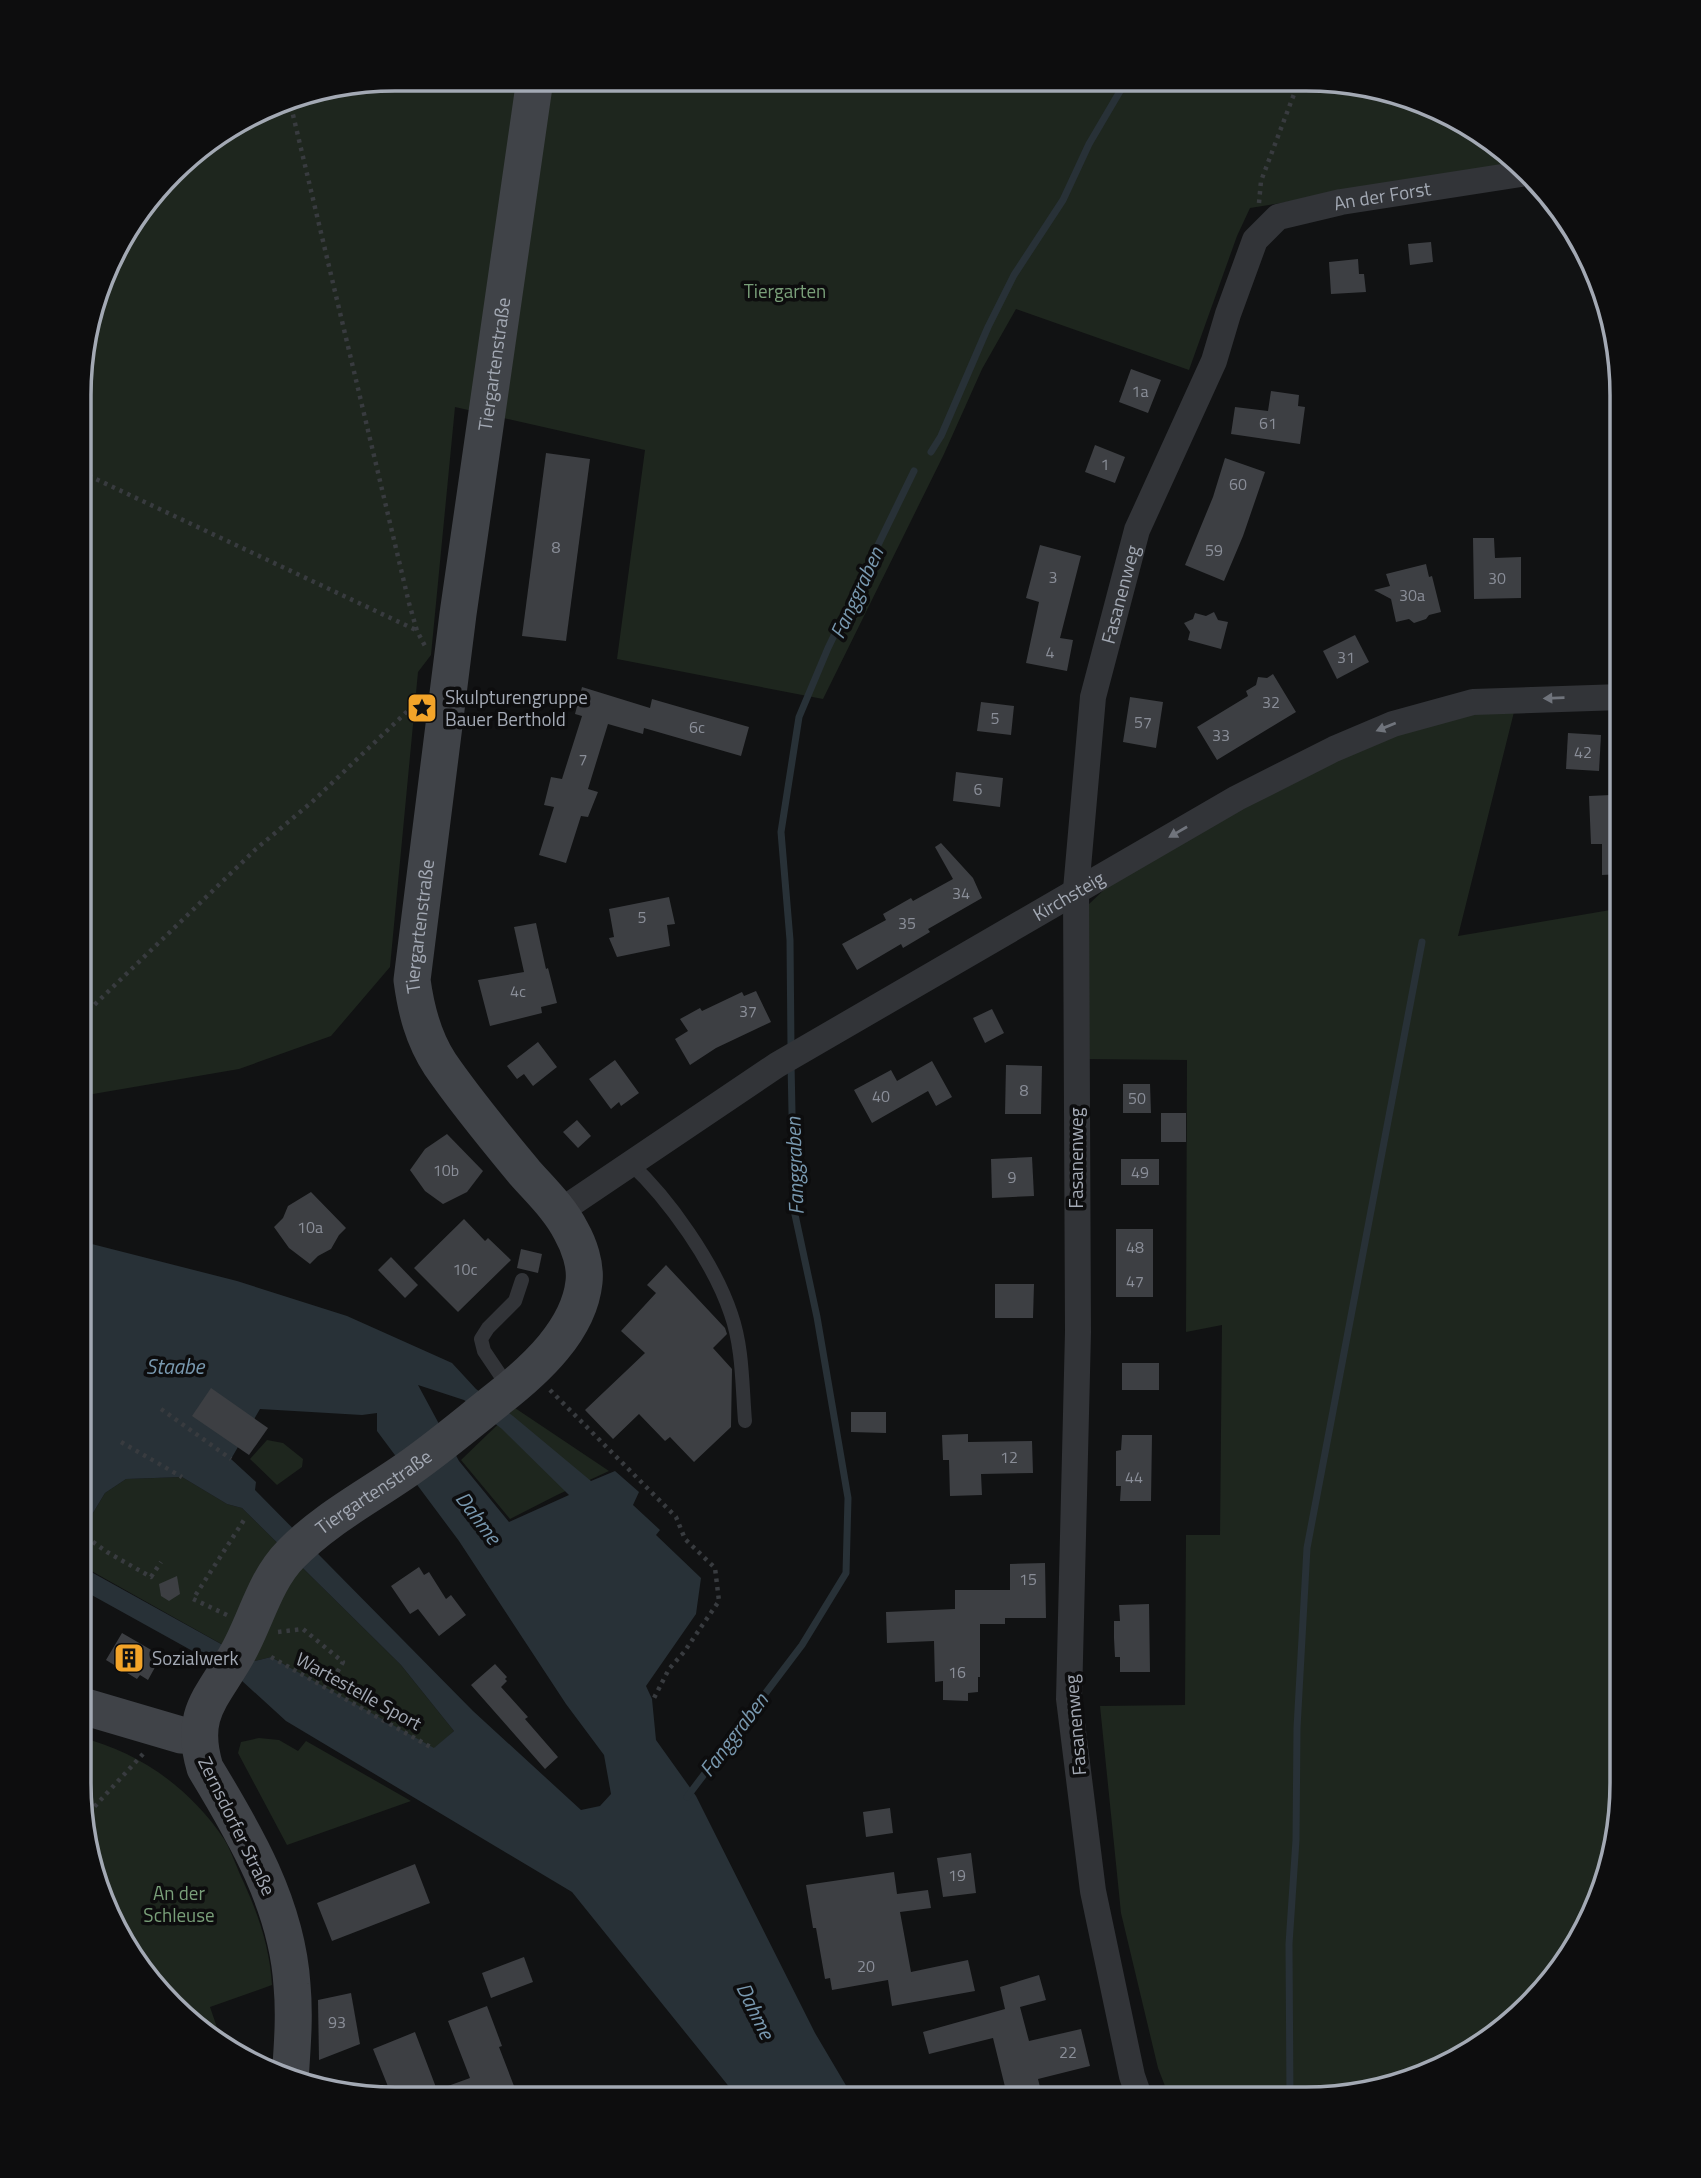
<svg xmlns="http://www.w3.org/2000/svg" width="1701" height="2178" viewBox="0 0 1701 2178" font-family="'Titillium Web',sans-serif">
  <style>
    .green { fill: #1e261e }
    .water { fill: #283137; fill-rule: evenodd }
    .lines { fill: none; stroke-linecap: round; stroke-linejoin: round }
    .stream { stroke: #283137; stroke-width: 7 }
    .building { fill: #3d3f43 }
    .path { stroke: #383b3f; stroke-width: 4.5; stroke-dasharray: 3.5 5; stroke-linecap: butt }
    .lane { stroke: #323438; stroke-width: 14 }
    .street { stroke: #323438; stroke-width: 26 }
    .secondary { stroke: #404348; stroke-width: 37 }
    .oneway { fill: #70747c }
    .labels { text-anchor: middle; stroke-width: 7; stroke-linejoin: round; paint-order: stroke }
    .number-label { font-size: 16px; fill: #8a8e98 }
    .street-label { font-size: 19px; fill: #a3a9b4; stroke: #0d0d0e }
    .park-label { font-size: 19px; fill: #799f79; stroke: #0d0d0e }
    .poi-label { font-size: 19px; fill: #a3a9b4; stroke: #0d0d0e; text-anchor: start }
    .water-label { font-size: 21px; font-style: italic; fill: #7999b0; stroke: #0d0d0e }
    .rim { fill: none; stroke: #a3a9b4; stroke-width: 3.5 }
  </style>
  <rect width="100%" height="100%" fill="#111213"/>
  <g class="green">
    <polygon points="395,79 1348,82 1482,132 1514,166 1250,208 1237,236 1189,370 1016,309 982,369 944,454 823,699 617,659 645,450 455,407 431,655 418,672 390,967 331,1036 239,1069 93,1094 80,1091 82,353 121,237 187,157 293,96"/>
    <path d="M1516 704 1458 936 1622 908V1803L1606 1884 1569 1958 1464 2057 1326 2099H1170L1158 2068 1121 1913 1100 1706 1185 1705 1186 1535H1220L1222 1325 1186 1332 1187 1060 1087 1059 1089 904 1109 885C1217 823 1323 756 1442 718 1466 711 1492 709 1516 704Z"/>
    <polygon points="515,1408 609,1471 557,1495 510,1519 461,1460"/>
    <polygon points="267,1440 283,1443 303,1459 302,1467 277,1485 250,1459"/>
    <polygon points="182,1477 227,1504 242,1508 401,1665 454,1731 434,1749 271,1657 255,1661 248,1659 79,1564 82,1559 79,1554 79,1536 105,1493 126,1479"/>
    <path d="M79 1737C138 1751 190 1788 224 1839 232 1852 237 1869 244 1883 259 1916 270 1949 272 1985L210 2007 224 2048 121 1941 90 1865 79 1784Z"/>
    <polygon points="259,1738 279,1740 298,1751 306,1741 411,1801 287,1845 238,1753 241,1742"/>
  </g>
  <path class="water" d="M80 1241 237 1281 347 1316 452 1363 476 1389 513 1416 591 1481 615 1471 639 1492 633 1505 660 1530 656 1535 701 1578 696 1614 646 1686 652 1699 656 1740 696 1796 815 2033 854 2099H739L572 1892 286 1721 241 1680 207 1659 79 1588V1554L82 1559 79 1564 93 1573 248 1659 255 1661 271 1657 434 1748 454 1731 401 1665 242 1508 227 1504 182 1477 126 1479 105 1493 79 1536ZM418 1385 464 1400 502 1429 569 1495 509 1522 459 1461ZM260 1409 362 1415 377 1413V1431L459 1541 566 1704 604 1755 611 1794 600 1806 581 1810 473 1711 255 1490 256 1482 231 1459Z"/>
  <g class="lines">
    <g class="stream">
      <polyline points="931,452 941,436 988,327 1014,275 1063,200 1089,144 1126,81"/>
      <polyline points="791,1048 790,940 781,832 799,717 828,648 914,471"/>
      <polyline points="687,1797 802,1645 846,1573 848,1498 817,1317 794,1210 791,1063"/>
      <polyline points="1290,2099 1289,1944 1296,1840 1297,1728 1307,1548 1422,942"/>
    </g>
  </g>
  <g class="building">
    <polygon points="1431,242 1433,262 1410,265 1408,244"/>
    <polygon points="1358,259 1359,274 1364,274 1366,292 1331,294 1329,262"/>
    <polygon points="1131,369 1161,380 1148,413 1119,402"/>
    <polygon points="1271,391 1299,395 1298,406 1305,407 1300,444 1231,434 1235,407 1268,411"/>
    <polygon points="1095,445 1125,457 1115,483 1085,472"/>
    <polygon points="546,453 590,459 566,641 522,636"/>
    <polygon points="1225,458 1265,472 1243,536 1224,581 1185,565 1213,497"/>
    <polygon points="1473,538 1494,538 1495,558 1521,557 1521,598 1474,599"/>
    <polygon points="1040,545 1081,556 1060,638 1073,640 1067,671 1026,663 1039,602 1026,598"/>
    <polygon points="1426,564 1429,577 1432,576 1441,612 1429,615 1426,619 1414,623 1409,619 1396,622 1391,599 1374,590 1390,586 1386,574"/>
    <polygon points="1214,612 1218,620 1228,622 1221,649 1188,640 1190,632 1184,623 1193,619 1195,613 1206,616"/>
    <polygon points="1355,635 1369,662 1337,679 1323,651"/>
    <polygon points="1273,674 1296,712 1217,760 1197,727 1248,696 1246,691 1256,685 1258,677 1267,678"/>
    <polygon points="582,687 650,708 652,699 749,727 741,756 644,728 643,734 608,724 588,789 598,792 588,817 581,816 566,863 539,855 554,807 544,805 551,777 562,779 582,716 575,714"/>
    <polygon points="1130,697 1163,702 1156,748 1123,742"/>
    <polygon points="981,702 1014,706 1011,735 977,731"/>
    <polygon points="1568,733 1601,735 1599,771 1566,769"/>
    <polygon points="956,772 1003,778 1000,807 953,801"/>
    <polygon points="1611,795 1612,843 1622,843 1622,874 1602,875 1602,844 1591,844 1589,796"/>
    <polygon points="941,843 973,878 982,898 928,929 930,932 903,948 901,944 857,970 842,944 886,920 883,914 911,898 913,901 953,879 935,847"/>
    <polygon points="669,897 675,924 667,925 670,946 617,957 609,938 614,937 609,909"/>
    <polygon points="536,923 546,969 548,968 557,1003 541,1007 542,1013 490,1026 478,980 524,972 514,927"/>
    <polygon points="756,991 771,1022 716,1048 690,1065 675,1039 688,1031 680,1019 700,1008 702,1011 742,992 744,996"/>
    <polygon points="992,1009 1004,1033 985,1043 973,1018"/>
    <polygon points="538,1042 557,1067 533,1086 524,1074 517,1079 507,1066"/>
    <polygon points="615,1060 639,1093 621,1106 619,1102 611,1109 589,1079"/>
    <polygon points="932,1061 952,1097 936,1106 928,1091 872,1123 854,1090 891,1070 897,1081"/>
    <polygon points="1006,1065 1042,1066 1041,1114 1005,1114"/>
    <polygon points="1123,1084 1150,1084 1151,1113 1123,1113"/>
    <rect x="1161" y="1113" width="25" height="29"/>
    <polygon points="577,1120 591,1136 578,1148 563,1132"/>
    <polygon points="447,1134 483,1171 467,1192 443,1204 425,1191 410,1170 425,1149"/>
    <polygon points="1032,1157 1034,1196 992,1198 991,1159"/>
    <rect x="1121" y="1159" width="38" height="26"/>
    <polygon points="311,1192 346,1228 339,1235 331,1249 318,1256 310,1264 289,1248 274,1227 283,1218 288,1206"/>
    <polygon points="464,1219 485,1241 488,1238 511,1260 458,1312 414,1268"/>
    <rect x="1116" y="1229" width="37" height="68"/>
    <polygon points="521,1249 542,1254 538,1273 517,1268"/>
    <polygon points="391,1257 418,1285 405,1298 378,1270"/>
    <polygon points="666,1265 725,1328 727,1334 713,1348 732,1369 731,1427 694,1462 670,1437 665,1441 639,1414 613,1439 585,1410 645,1353 621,1331 656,1293 647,1285"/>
    <polygon points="995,1284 1034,1284 1033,1318 995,1318"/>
    <rect x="1122" y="1363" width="37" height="27"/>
    <polygon points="211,1388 268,1428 249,1455 192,1416"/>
    <polygon points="851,1412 886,1412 886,1433 851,1432"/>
    <polygon points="968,1434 968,1442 1032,1441 1033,1473 981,1474 982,1495 950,1496 949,1460 943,1460 942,1435"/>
    <polygon points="1122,1435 1152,1435 1151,1501 1120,1501 1121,1486 1116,1486 1116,1451 1121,1450"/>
    <polygon points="1045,1563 1046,1618 1005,1618 1005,1624 980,1624 980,1677 978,1677 978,1692 968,1693 968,1701 943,1700 943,1681 935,1682 934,1641 887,1643 886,1612 955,1609 955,1590 1010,1590 1010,1564"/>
    <polygon points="419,1567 424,1575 429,1572 446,1599 451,1595 466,1615 439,1636 418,1609 410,1614 391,1586"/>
    <polygon points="177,1576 180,1594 169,1601 161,1596 159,1584"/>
    <polygon points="1149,1604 1150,1672 1120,1672 1120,1657 1115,1657 1114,1638 1114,1621 1120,1621 1119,1605"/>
    <polygon points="122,1633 153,1651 151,1655 159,1660 148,1680 140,1675 137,1679 106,1660"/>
    <polygon points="495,1664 507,1677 505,1679 507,1681 501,1687 528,1717 525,1719 558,1757 545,1769 471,1685"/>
    <polygon points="890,1808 893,1833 866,1837 863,1812"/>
    <polygon points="971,1853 976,1893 943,1897 937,1858"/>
    <polygon points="415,1864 430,1903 332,1941 317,1903"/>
    <polygon points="894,1872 897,1894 928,1890 931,1908 900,1912 911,1972 968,1960 975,1991 892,2006 888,1980 832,1990 830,1978 825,1979 816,1928 813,1928 806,1885"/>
    <polygon points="524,1957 533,1982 491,1998 482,1973"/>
    <polygon points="1039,1975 1046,2000 1020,2007 1029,2041 1081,2029 1090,2066 1038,2079 1043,2099 1008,2099 993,2038 929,2054 923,2032 1005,2009 1000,1987"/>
    <polygon points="351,1993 360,2044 319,2060 318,2000"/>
    <polygon points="487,2006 502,2046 499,2047 519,2099 393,2099 373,2049 415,2032 437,2090 470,2078 448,2021"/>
  </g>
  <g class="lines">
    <g class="path">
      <polyline points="289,98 409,603 417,631 425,646"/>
      <polyline points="1259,203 1261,181 1299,81"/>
      <polyline points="81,472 416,630"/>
      <polyline points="80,1012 89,1010 256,849 312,802 416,703"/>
      <polyline points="550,1390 676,1517 685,1539 715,1568 719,1601 684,1652 669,1669 654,1698"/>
      <polyline points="161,1409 231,1459"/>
      <polyline points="121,1442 182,1477"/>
      <polyline points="79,1532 107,1552 151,1577 161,1562"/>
      <polyline points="227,1615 193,1599 244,1520"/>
      <polyline points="278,1632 303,1629 343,1662 330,1685"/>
      <polyline points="271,1657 434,1749"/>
      <polyline points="83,1819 143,1754"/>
    </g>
    <g class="lane">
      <path d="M630 1163C669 1199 714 1263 731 1314 743 1348 742 1386 745 1421"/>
      <polyline points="509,1388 484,1351 481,1339 488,1328 515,1301 522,1280"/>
    </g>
    <g class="street">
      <path id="s1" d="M559 1212 777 1065 1237 798 1334 749 1393 724 1473 702 1622 697"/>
      <path id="s2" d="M1140 2099 1132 2076 1093 1891 1069 1699 1078 1332 1076 890 1093 697 1137 530 1214 361 1228 314 1255 240 1278 217 1341 202 1521 174"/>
    </g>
    <g class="secondary">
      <polyline points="79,1705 181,1735 199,1736"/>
      <path id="s3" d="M290 2081C292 2049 295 2017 292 1985 287 1905 245 1834 205 1768 189 1715 211 1699 236 1656 255 1624 264 1581 291 1554 323 1521 364 1499 402 1473 436 1450 466 1424 499 1398 535 1370 579 1330 584 1282 586 1265 579 1245 571 1231 560 1209 541 1191 525 1173 496 1138 466 1102 440 1064 423 1038 416 1010 412 980L458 614 535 79"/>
    </g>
  </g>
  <defs><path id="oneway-solid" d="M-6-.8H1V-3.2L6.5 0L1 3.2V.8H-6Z" transform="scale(1.75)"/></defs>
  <g class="oneway">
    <use href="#oneway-solid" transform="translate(1554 698) rotate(178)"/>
    <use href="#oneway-solid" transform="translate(1386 727) rotate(158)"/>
    <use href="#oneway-solid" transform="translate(1178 832) rotate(150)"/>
  </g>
  <defs>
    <g id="sight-square" transform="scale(1.575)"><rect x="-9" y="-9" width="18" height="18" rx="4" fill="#f3a429" stroke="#0d0d0e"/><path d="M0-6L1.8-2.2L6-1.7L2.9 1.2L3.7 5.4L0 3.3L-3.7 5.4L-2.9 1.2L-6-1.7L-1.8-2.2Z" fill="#111"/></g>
    <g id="building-square" transform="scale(1.575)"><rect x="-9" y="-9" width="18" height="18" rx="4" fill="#f3a429" stroke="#0d0d0e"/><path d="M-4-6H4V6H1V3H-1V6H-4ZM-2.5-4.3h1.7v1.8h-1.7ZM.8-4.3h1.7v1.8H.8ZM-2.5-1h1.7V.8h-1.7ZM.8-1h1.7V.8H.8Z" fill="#111"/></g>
  </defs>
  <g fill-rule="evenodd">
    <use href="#sight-square" x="422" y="708"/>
    <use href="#building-square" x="129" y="1658"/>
  </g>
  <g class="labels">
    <g class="number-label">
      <text x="1140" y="397">1a</text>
      <text x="1268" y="429">61</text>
      <text x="1105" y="470">1</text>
      <text x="1238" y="490">60</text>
      <text x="556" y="553">8</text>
      <text x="1214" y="556">59</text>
      <text x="1053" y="583">3</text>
      <text x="1497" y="584">30</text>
      <text x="1412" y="601">30a</text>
      <text x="1050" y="658">4</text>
      <text x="1346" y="663">31</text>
      <text x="1271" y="708">32</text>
      <text x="995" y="724">5</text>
      <text x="1143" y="728">57</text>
      <text x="697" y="733">6c</text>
      <text x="1221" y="741">33</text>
      <text x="1583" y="758">42</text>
      <text x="583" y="765">7</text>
      <text x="978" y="795">6</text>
      <text x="961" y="899">34</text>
      <text x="642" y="923">5</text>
      <text x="907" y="929">35</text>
      <text x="518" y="997">4c</text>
      <text x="748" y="1017">37</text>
      <text x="1024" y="1096">8</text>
      <text x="881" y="1102">40</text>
      <text x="1137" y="1104">50</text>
      <text x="446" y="1176">10b</text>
      <text x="1140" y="1178">49</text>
      <text x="1012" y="1183">9</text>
      <text x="310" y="1233">10a</text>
      <text x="1135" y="1253">48</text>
      <text x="465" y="1275">10c</text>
      <text x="1135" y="1287">47</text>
      <text x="1009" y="1463">12</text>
      <text x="1134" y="1483">44</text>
      <text x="1028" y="1585">15</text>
      <text x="957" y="1678">16</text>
      <text x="957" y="1881">19</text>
      <text x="866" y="1972">20</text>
      <text x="337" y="2028">93</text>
      <text x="1068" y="2058">22</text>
    </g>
    <g class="street-label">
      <text dy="7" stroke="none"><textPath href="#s2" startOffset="2035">An der Forst</textPath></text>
      <text dy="7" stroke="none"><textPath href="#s3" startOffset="1955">Tiergartenstraße</textPath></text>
      <text dy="7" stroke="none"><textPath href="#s2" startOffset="1516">Fasanenweg</textPath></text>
      <text dy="7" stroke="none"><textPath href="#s1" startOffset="600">Kirchsteig</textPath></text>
      <text dy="7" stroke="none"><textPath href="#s3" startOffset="1388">Tiergartenstraße</textPath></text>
      <text transform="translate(1076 1158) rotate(-90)" y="7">Fasanenweg</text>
      <text dy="7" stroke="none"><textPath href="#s3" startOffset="674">Tiergartenstraße</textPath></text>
      <text transform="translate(359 1691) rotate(29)" y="7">Wartestelle Sport</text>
      <text transform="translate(1075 1725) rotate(-95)" y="7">Fasanenweg</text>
      <text transform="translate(237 1826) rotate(64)" y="7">Zernsdorfer Straße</text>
    </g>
    <g class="park-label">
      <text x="785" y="298">Tiergarten</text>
      <text x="179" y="1900">An der<tspan x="179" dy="22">Schleuse</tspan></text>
    </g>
    <g class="poi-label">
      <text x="445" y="704">Skulpturengruppe<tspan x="445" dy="22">Bauer Berthold</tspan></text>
      <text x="152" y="1665">Sozialwerk</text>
    </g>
    <g class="water-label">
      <text transform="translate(857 593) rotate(-65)" y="7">Fanggraben</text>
      <text transform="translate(795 1166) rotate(-92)" y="7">Fanggraben</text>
      <text x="175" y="1374">Staabe</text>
      <text transform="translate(478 1518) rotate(53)" y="7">Dahme</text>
      <text transform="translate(734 1735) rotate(-53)" y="7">Fanggraben</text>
      <text transform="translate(755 2011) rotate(64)" y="7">Dahme</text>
    </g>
  </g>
  <path d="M0 0H1701V2178H0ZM395 91H1306A304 304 0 0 1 1610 395V1783A304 304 0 0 1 1306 2087H395A304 304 0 0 1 91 1783V395A304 304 0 0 1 395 91Z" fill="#0d0d0e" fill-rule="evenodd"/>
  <path class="rim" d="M395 91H1306A304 304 0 0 1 1610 395V1783A304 304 0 0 1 1306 2087H395A304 304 0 0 1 91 1783V395A304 304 0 0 1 395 91Z"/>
</svg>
